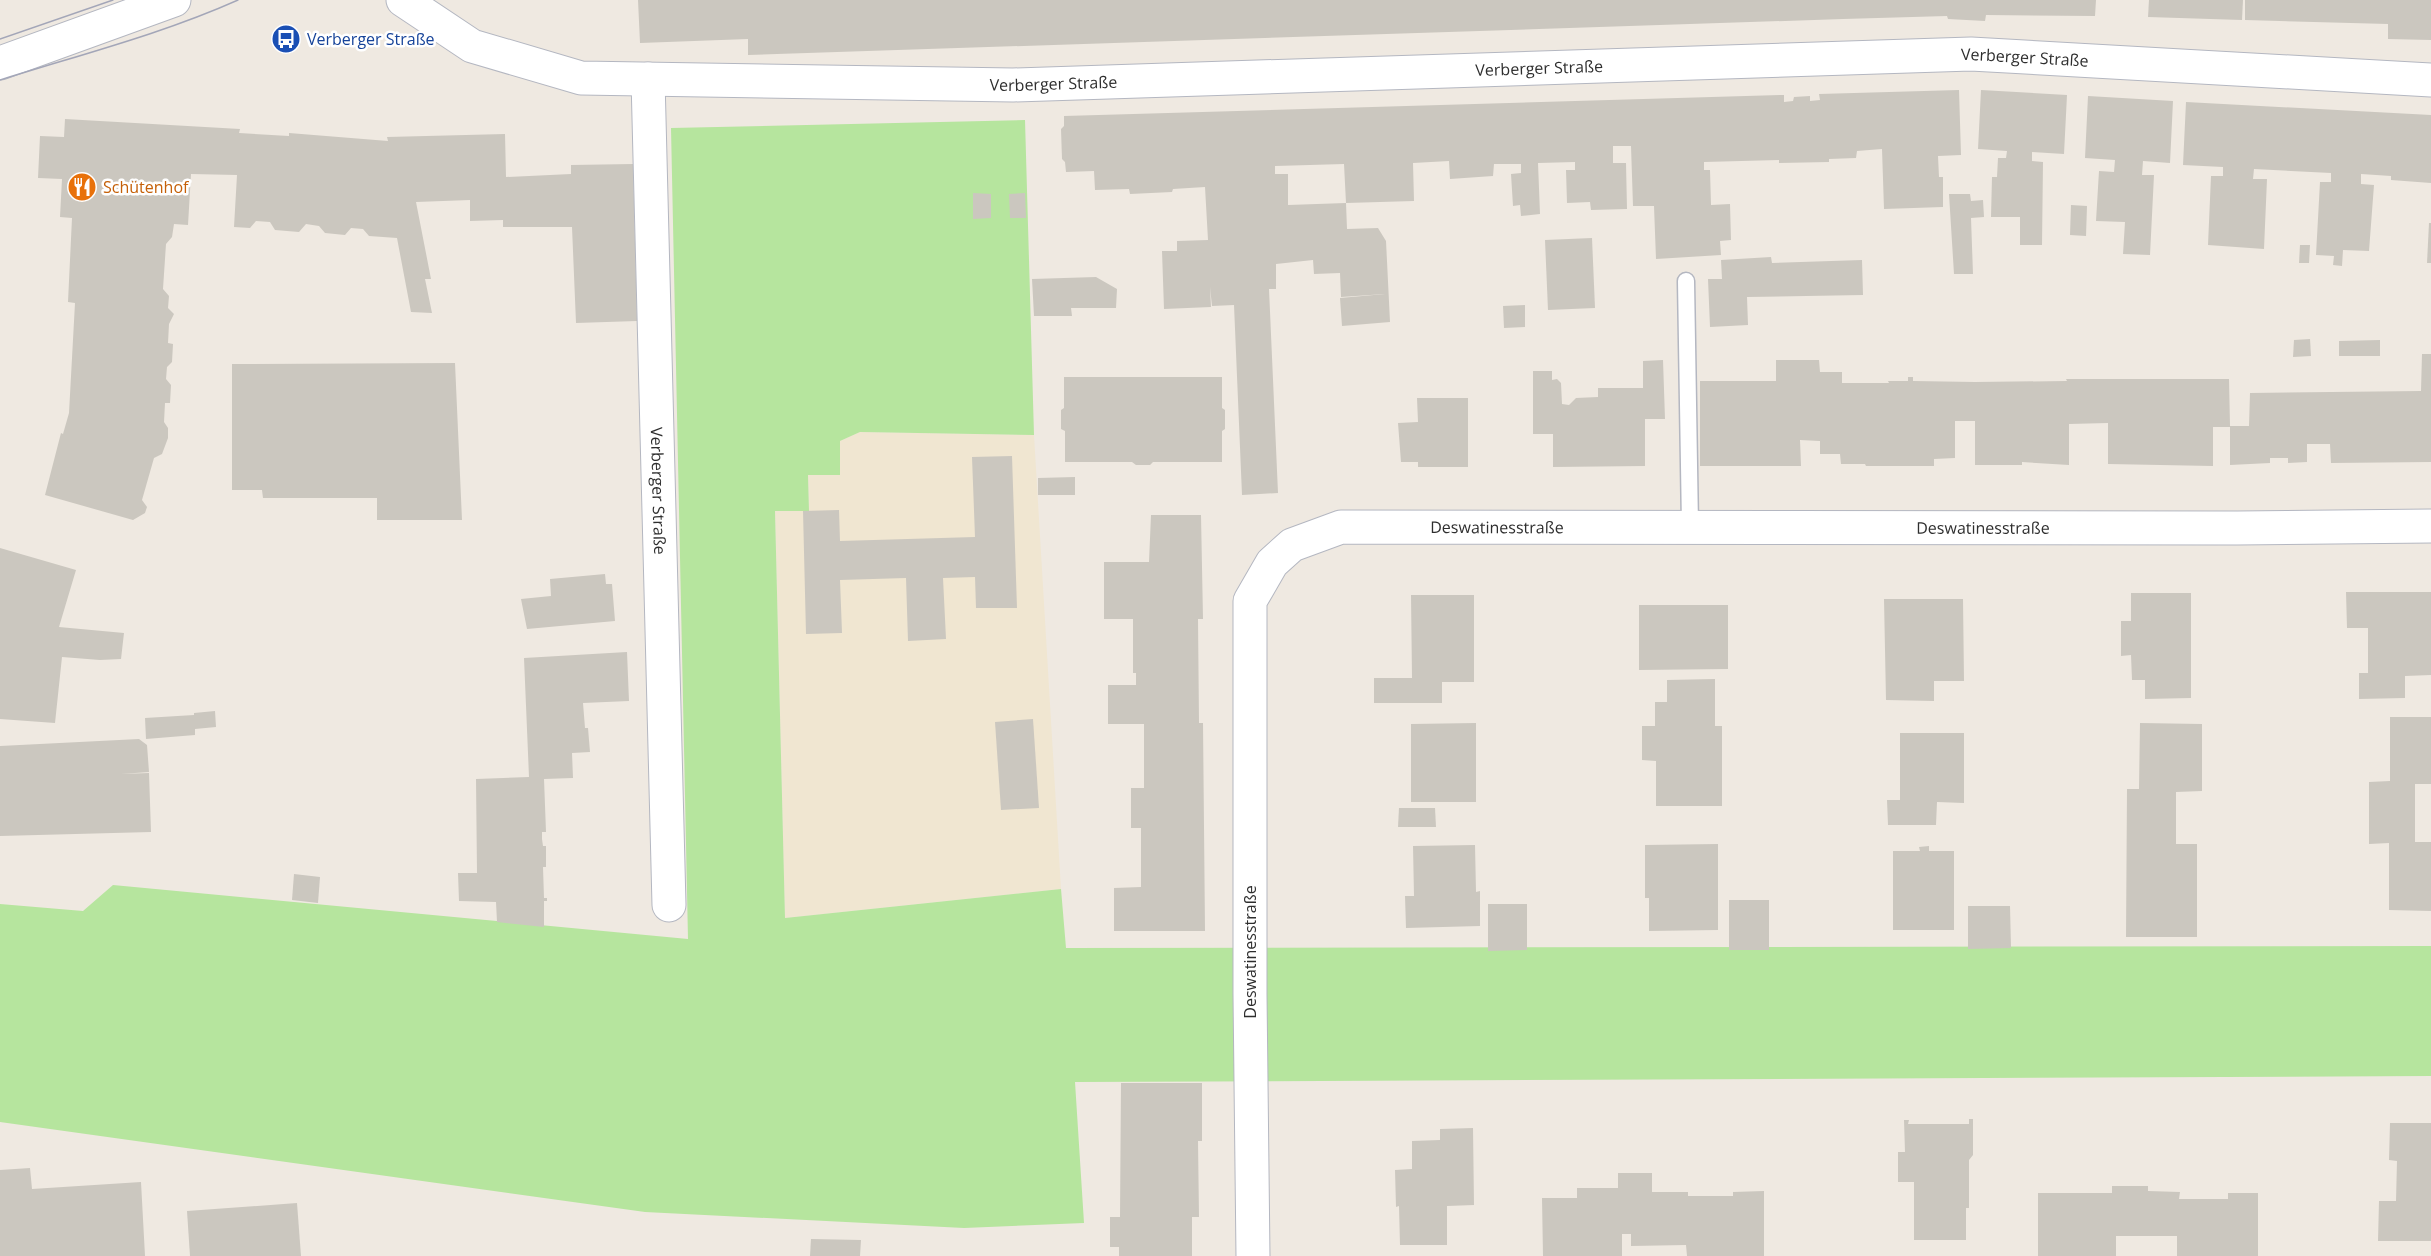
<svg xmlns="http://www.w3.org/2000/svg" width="2431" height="1256" viewBox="0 0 2431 1256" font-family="'Open Sans',sans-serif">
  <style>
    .education { fill: #f0e6d1 }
    .green { fill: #b6e59e }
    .building { fill: #cbc7bf }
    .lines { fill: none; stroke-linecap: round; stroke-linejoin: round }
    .service-casing { stroke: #b4b7c1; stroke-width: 19 }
    .minor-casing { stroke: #b4b7c1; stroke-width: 35 }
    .secondary-casing { stroke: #b4b7c1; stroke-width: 35 }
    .service { stroke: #fff; stroke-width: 16 }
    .minor { stroke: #fff; stroke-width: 33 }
    .secondary { stroke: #fff; stroke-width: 33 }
    .tram { stroke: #a3a6b8; stroke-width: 1.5 }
    .labels { text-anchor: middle; stroke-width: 5; stroke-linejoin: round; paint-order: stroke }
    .transit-label { font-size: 16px; fill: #164399; stroke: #fff; text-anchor: start }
    .street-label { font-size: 16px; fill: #2e2e2e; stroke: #fff }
    .food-label { font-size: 16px; fill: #c56008; stroke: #fff; text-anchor: start }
  </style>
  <rect width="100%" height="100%" fill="#efe9e1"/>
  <polygon class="education" points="860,432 1034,435 1061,889 785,918 775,511 809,511 808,474 840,441"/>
  <polygon class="green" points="1025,120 1034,435 860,432 840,441 840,475 808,475 809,511 775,511 785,918 1061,889 1066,948 2431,946 2431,1076 1075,1082 1084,1223 964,1228 645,1212 0,1122 0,904 83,911 113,885 688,939 671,128"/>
  <g class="building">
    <polygon points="638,0 2096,0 2095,16 1986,15 1985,21 1948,19 1947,16 1843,19 748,55 748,39 640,43"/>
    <polygon points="2149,0 2243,0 2242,20 2148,17"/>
    <polygon points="2245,0 2431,0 2431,40 2388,39 2388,24 2245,20"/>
    <polygon points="1959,90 1961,155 1938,156 1939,177 1943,177 1943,207 1884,209 1882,149 1857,151 1856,158 1829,159 1829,162 1779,163 1779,160 1704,162 1704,170 1710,170 1711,205 1730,204 1731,240 1720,241 1721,255 1656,259 1654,206 1633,206 1631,146 1613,146 1613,163 1626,163 1627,209 1591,210 1590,202 1567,203 1566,170 1575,170 1575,162 1538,163 1540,214 1521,216 1520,205 1513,206 1511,174 1521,173 1521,164 1494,164 1493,176 1450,179 1449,161 1413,163 1414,201 1346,203 1344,164 1275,166 1275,174 1288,174 1288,205 1346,203 1347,229 1378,228 1386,241 1390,322 1342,326 1340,298 1385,294 1341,297 1340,273 1314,274 1313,260 1276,264 1276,289 1269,289 1278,493 1242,495 1234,305 1212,306 1210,287 1211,307 1164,309 1162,251 1177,251 1177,241 1208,240 1205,187 1173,189 1172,192 1130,194 1129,189 1095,190 1094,171 1066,172 1065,162 1062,159 1061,129 1064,126 1064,116 1781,95 1784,95 1784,102 1793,101 1794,97 1810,96 1810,101 1820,100 1819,94"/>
    <polygon points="1981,90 2067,95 2064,154 2032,152 2032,161 2043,162 2042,245 2020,245 2020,217 1991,217 1992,177 1997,177 1998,158 2006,158 2007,151 1978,149"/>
    <polygon points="2088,96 2173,101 2170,163 2143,161 2142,175 2154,175 2150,255 2123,254 2125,222 2096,221 2099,171 2114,172 2115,160 2085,158"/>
    <polygon points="2186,102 2431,115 2431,183 2391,180 2391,176 2361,174 2361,184 2374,185 2369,251 2343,250 2342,266 2333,265 2334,256 2316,255 2320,182 2331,182 2331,173 2254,169 2253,179 2267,179 2264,249 2208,245 2211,176 2223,176 2223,167 2183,165"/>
    <polygon points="65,119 240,129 239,133 289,136 289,133 388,141 387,137 505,134 506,177 571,174 571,165 633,164 637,321 576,323 572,227 503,227 503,220 470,221 470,200 416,202 431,279 425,279 432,313 411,312 397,238 369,236 363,229 351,228 345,235 325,233 319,226 306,224 299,232 275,230 270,222 256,221 250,228 234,227 237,175 191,174 188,225 174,224 172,237 166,244 163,289 169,296 168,308 174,314 169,324 168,343 173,344 172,362 167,367 166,379 171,385 170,403 165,403 164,422 168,428 168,438 162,454 154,458 142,500 147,507 145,513 133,520 45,495 61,433 63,434 69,413 75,303 68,302 72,218 60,217 62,179 38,178 40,136 64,137"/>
    <polygon points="973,193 991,194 991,218 973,219"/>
    <polygon points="1025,193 1026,218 1010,218 1009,194"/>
    <polygon points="1949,194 1970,194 1971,201 1983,200 1984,217 1971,218 1973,274 1954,274"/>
    <polygon points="2071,205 2087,206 2086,236 2070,235"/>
    <polygon points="2429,223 2431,223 2431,263 2427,263"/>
    <polygon points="1592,238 1595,308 1548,310 1545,240"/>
    <polygon points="2300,245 2310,245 2309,263 2299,263"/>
    <polygon points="1771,257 1772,263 1862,260 1863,295 1747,297 1748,325 1710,327 1708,279 1722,279 1721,260"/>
    <polygon points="1096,277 1117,289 1116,308 1071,308 1072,316 1034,316 1032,279"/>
    <polygon points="1525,305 1525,327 1504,328 1503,306"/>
    <polygon points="2310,339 2311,356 2293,357 2294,340"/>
    <polygon points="2380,340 2380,356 2339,356 2339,341"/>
    <polygon points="2422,354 2431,354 2431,462 2331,463 2330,444 2307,444 2307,462 2288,463 2288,458 2270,458 2270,463 2230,465 2230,427 2213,427 2213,466 2108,464 2108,423 2069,424 2069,465 2022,462 2022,465 1975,465 1975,421 1955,421 1955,458 1934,459 1934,466 1866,466 1865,464 1841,464 1840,454 1820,454 1820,441 1800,440 1801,466 1700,466 1700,381 1776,381 1776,360 1819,360 1820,372 1842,372 1842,383 1889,383 1888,381 1908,381 1908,377 1913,377 1913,381 1975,382 2067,381 2066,379 2229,379 2230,426 2249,426 2250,393 2421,391"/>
    <polygon points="1663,360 1665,419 1645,419 1645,466 1553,467 1553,434 1533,434 1533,371 1552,371 1552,380 1557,379 1561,383 1562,404 1569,405 1576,398 1598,397 1598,388 1643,388 1643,361"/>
    <polygon points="455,363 462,520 377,520 377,498 263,498 262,490 232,490 232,364"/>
    <polygon points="1064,377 1222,377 1222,408 1225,410 1225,429 1222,431 1222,462 1153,462 1150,465 1136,465 1132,462 1065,462 1065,431 1061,429 1061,410 1064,408"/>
    <polygon points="1417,398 1468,398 1468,467 1418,467 1418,462 1401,462 1398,423 1418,422"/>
    <polygon points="1012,456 1017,608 976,608 975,577 943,578 946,639 908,641 906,578 840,580 842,633 806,634 803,511 839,510 840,541 975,537 972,457"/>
    <polygon points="1075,477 1075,495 1038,495 1038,478"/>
    <polygon points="1151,515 1201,515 1203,619 1198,619 1199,723 1203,723 1205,931 1114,931 1114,888 1141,887 1141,828 1131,828 1131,788 1144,788 1144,724 1108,724 1108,685 1136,685 1136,673 1133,673 1133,619 1104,619 1104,562 1149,562"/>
    <polygon points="0,548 76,570 59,627 124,633 121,659 100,660 62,657 55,723 0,719"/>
    <polygon points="605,574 606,584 612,584 615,621 527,629 521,599 551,596 550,579"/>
    <polygon points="2346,592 2431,592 2431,675 2405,676 2405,698 2359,699 2359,673 2368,673 2368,628 2347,628"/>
    <polygon points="2131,593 2191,593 2191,698 2145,699 2145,680 2132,680 2131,655 2121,656 2121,621 2131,621"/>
    <polygon points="1411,595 1474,595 1474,682 1442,682 1442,703 1374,703 1374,678 1412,678"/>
    <polygon points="1884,599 1963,599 1964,681 1934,681 1934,701 1886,700"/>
    <polygon points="1639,605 1728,605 1728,669 1639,670"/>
    <polygon points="627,652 629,701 583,703 585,728 588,728 590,752 572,753 573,778 544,779 546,832 542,832 542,839 543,846 546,846 546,867 543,867 544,898 547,898 547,901 544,901 544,927 497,922 496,902 459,901 458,873 477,873 476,779 529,777 524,658"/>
    <polygon points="1715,679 1715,726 1722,726 1722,806 1656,806 1656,761 1642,760 1642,726 1655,726 1655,702 1667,702 1667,680"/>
    <polygon points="215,711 216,727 195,729 195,735 146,739 145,718 194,715 194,713"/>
    <polygon points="2390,717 2431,717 2431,784 2415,784 2415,842 2431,842 2431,911 2389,910 2389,843 2369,844 2369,782 2390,781"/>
    <polygon points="1033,719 1039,808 1001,810 995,722"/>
    <polygon points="1476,723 1476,802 1411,802 1411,724"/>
    <polygon points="2140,723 2202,724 2202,791 2176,792 2176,844 2197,844 2197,937 2126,937 2127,789 2139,789"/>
    <polygon points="1900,733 1964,733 1964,803 1937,802 1936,825 1888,825 1887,800 1900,800"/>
    <polygon points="139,739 147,745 149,772 121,774 149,773 151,832 0,836 0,746"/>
    <polygon points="1399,808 1435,808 1436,827 1398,827"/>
    <polygon points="1718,844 1718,930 1649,931 1649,898 1645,898 1645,845"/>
    <polygon points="1475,845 1476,892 1480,891 1480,926 1406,928 1405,896 1414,896 1413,846"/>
    <polygon points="1929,846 1929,851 1954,851 1954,930 1893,930 1893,851 1920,851 1919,847"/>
    <polygon points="294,874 320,877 318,903 292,900"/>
    <rect x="1729" y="900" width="40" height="50"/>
    <polygon points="1488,904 1527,904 1527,950 1488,951"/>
    <polygon points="1968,906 2010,906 2011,948 1968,949"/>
    <polygon points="1121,1083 1202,1083 1202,1141 1198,1141 1199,1217 1192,1217 1192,1256 1119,1256 1119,1247 1110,1247 1110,1217 1120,1217"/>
    <polygon points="1969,1119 1973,1119 1973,1155 1969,1160 1969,1208 1966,1208 1966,1240 1914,1240 1914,1182 1898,1182 1898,1152 1905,1152 1904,1120 1909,1120 1908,1124 1969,1124"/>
    <polygon points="2390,1123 2431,1123 2431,1241 2378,1241 2379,1201 2396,1201 2397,1161 2389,1160"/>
    <polygon points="1473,1128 1474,1205 1447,1206 1447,1245 1400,1245 1399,1206 1396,1207 1395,1170 1412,1169 1412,1141 1440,1140 1440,1129"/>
    <polygon points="30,1168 32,1189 141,1182 145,1256 0,1256 0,1170"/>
    <polygon points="1618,1173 1652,1173 1652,1192 1688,1192 1688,1196 1733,1196 1733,1192 1764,1191 1764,1256 1687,1256 1686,1245 1631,1246 1631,1234 1622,1234 1622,1256 1543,1256 1542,1198 1577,1198 1577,1188 1618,1188"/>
    <polygon points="2112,1186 2148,1186 2148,1191 2180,1192 2179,1199 2228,1199 2228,1193 2258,1193 2258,1256 2177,1256 2177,1236 2116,1236 2116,1256 2038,1256 2038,1193 2112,1193"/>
    <polygon points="297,1203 301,1256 190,1256 187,1211"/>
    <polygon points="811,1239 861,1240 860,1256 810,1256"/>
  </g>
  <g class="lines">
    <g class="service-casing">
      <polyline id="service" points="1686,281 1690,526"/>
    </g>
    <g class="minor-casing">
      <g id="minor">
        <path id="s1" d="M403 0 472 46 581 78 1013 85 1971 54 2431 80"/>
        <path id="s2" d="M648 79 669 905"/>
        <path id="s3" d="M1253 1256 1250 994V601L1272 563 1292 545 1341 527 2237 528 2431 526"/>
      </g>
    </g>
    <g class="secondary-casing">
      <polyline id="secondary" points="0,63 174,0"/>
    </g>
    <use href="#service" class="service"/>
    <use href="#minor" class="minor"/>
    <use href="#secondary" class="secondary"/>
    <g class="tram">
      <polyline points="0,39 113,0"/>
      <path d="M0 80C79 55 162 34 238 0"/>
    </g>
  </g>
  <defs>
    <g id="bus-disc" transform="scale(1.5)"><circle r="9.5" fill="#1a4fb4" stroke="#fff"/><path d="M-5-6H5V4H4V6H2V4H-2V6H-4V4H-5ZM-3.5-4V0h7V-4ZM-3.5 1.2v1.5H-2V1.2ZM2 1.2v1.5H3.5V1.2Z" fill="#fff"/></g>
    <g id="restaurant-disc" transform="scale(1.5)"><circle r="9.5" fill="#e8710a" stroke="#fff"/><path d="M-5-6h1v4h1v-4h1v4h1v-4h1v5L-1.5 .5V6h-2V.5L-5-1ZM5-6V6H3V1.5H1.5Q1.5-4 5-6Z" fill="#fff"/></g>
  </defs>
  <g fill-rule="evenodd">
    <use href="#bus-disc" x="286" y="39"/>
    <use href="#restaurant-disc" x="82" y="187"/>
  </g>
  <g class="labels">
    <g class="transit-label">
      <text x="307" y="45">Verberger Straße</text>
    </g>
    <g class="street-label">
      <text dy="6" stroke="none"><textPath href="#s1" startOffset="1641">Verberger Straße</textPath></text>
      <text dy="6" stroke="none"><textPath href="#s1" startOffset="1155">Verberger Straße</textPath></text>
      <text dy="6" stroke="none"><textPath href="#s1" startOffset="669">Verberger Straße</textPath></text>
      <text dy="6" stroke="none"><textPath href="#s2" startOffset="412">Verberger Straße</textPath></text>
      <text dy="6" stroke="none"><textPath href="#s3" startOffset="934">Deswatinesstraße</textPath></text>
      <text dy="6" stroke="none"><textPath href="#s3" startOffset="1420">Deswatinesstraße</textPath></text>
      <text transform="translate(1250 952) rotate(-90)" y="6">Deswatinesstraße</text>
    </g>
    <g class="food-label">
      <text x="103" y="193">Schütenhof</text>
    </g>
  </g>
</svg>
